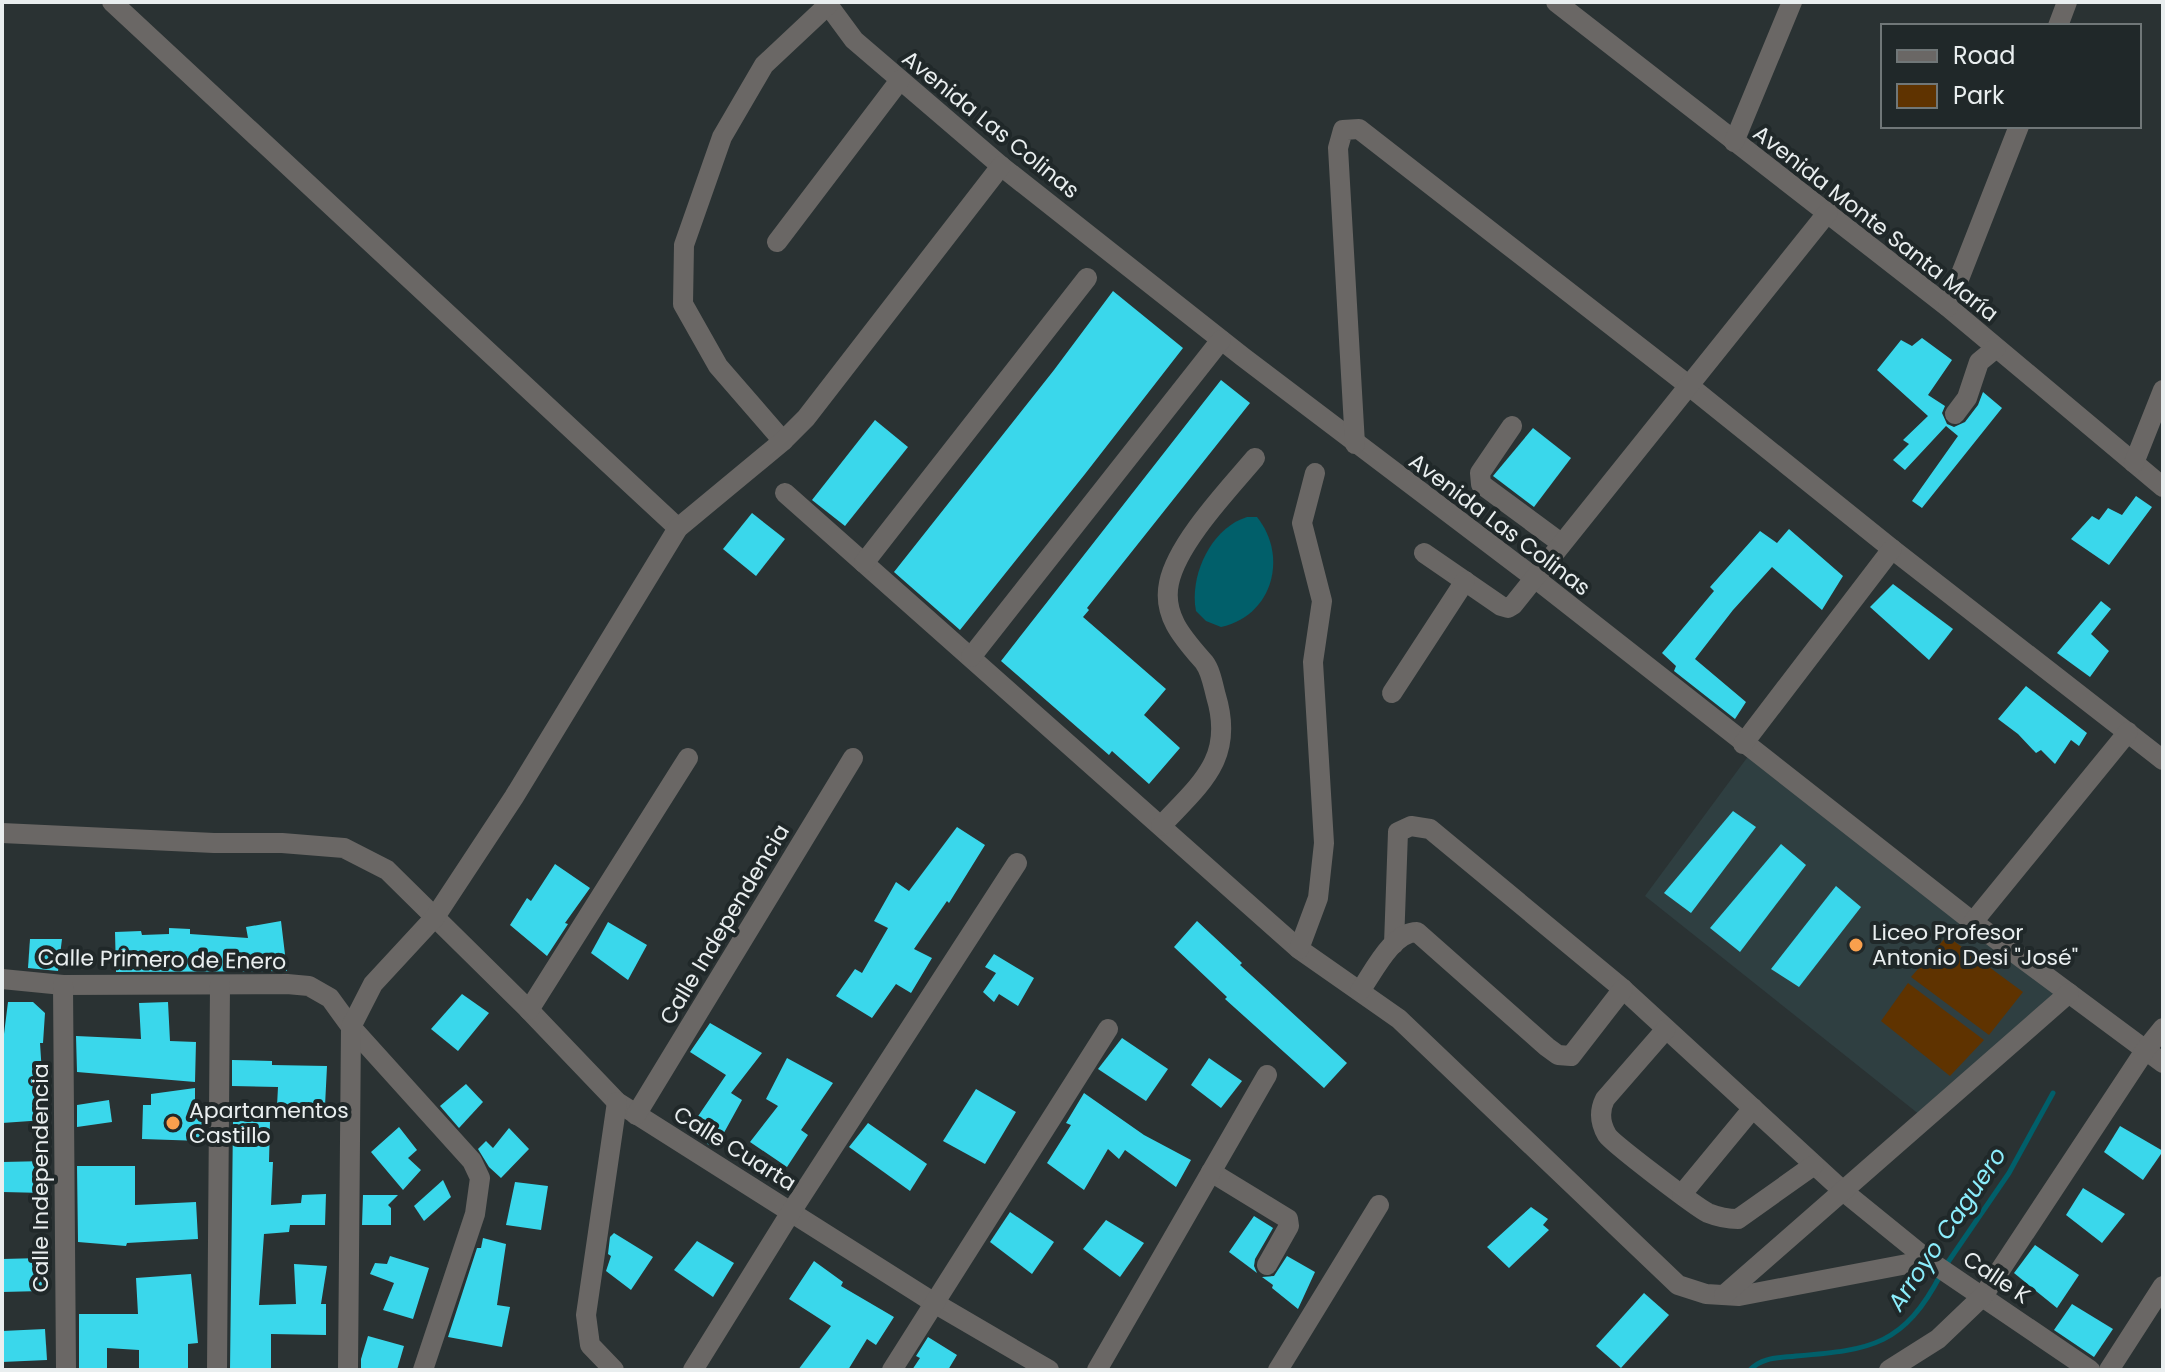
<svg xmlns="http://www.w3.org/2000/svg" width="2165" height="1372" viewBox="0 0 2165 1372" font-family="Poppins,sans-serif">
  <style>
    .built { fill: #2f3f41 }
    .green { fill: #5f3300 }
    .water { fill: #015f6a }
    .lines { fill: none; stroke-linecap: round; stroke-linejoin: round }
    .stream { stroke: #015f6a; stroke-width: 5 }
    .building { fill: #3ad7eb }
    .minor { stroke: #6a6765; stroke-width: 20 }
    .poi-dot { fill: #f9a04d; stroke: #202829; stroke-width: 3 }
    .labels { text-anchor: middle; stroke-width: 8; stroke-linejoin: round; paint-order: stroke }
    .street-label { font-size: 22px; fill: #e9eeef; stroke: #202829 }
    .poi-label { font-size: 22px; fill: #e9eeef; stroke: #202829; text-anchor: start }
    .water-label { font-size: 24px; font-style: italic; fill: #8bedfc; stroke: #202829 }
  </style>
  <rect width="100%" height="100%" fill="#2a3233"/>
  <polygon class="built" points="1752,751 2069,993 1925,1119 1645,896"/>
  <g class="green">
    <polygon points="1947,936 2023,992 1989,1035 1911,977"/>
    <polygon points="1908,983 1984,1040 1950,1076 1881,1021"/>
  </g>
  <path class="water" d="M1247 517H1257C1289 557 1272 616 1221 627L1206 621 1196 611C1189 576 1211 528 1247 517Z"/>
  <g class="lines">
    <g class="stream">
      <polyline points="1946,1265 2009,1173 2053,1093"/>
      <path d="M1750 1370C1762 1357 1779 1358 1796 1356 1872 1350 1904 1345 1941 1274"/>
    </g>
  </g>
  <g class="building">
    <polygon points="1113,291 1183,348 1085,474 960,630 894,572 1054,370"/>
    <polygon points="1922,338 1952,360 1928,395 1945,406 1942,413 1947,424 1954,427 1965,422 1978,405 1983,392 2002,408 1922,508 1912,501 1958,436 1946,426 1905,470 1893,460 1909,444 1903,440 1928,416 1877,370 1901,340 1912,346"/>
    <polygon points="1221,380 1250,403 1087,608 1089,610 1083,617 1166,689 1144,715 1180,748 1149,784 1112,751 1109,755 1001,661"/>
    <polygon points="875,420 908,447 845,526 812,500"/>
    <polygon points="1533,428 1571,458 1534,507 1493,476"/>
    <polygon points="2136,496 2152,507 2109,565 2071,539 2092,516 2099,520 2108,508 2122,515"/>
    <polygon points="752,513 785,539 756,576 723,549"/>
    <polygon points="1789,529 1843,576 1822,610 1772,567 1733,610 1695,659 1746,702 1735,719 1674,671 1676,666 1662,653 1714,591 1710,587 1760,531 1777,543"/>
    <polygon points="1893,584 1953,629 1929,660 1870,607"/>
    <polygon points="2101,601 2111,609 2091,634 2109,651 2090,677 2057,653"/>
    <polygon points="2026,686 2087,733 2079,746 2071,740 2055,764 2041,750 2036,753 2018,734 1998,719"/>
    <polygon points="1733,811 1756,827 1691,913 1664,893"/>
    <polygon points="957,827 985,845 949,903 947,901 914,949 932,958 911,993 896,984 872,1018 836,996 855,969 862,973 888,928 874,921 896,882 909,891"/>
    <polygon points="1781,844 1806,865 1740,952 1710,928"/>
    <polygon points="555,864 590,888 565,923 568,924 547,956 510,925 527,898 531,901"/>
    <polygon points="1836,886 1861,907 1799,987 1771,969"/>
    <polygon points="281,921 287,971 116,972 115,932 141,931 142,935 169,934 169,928 190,929 190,934 248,938 246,927"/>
    <polygon points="1197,921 1242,963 1240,965 1347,1063 1324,1088 1225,999 1227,997 1174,947"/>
    <polygon points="608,922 647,945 628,980 591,953"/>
    <polygon points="30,939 62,939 58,971 28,968"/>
    <polygon points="994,954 1034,978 1018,1006 999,994 994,1002 983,992 996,973 985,967"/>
    <polygon points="462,994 489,1013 458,1051 431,1029"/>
    <polygon points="8,1002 33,1002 45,1013 43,1043 40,1043 45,1120 2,1123 2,1050"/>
    <polygon points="168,1002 170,1041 196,1042 195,1082 77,1072 76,1036 141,1039 139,1003"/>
    <polygon points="710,1023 762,1053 731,1093 742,1100 715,1149 688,1131 726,1075 690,1052"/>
    <polygon points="1122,1038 1168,1069 1146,1101 1098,1069"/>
    <polygon points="787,1058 833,1083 801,1130 808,1135 787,1167 750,1142 778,1106 766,1099"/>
    <polygon points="1209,1058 1242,1081 1221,1108 1191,1085"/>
    <polygon points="232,1060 272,1061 272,1065 327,1066 325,1106 277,1106 278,1087 232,1086"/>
    <polygon points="466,1084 483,1102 459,1128 440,1106"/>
    <polygon points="195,1088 195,1106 203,1107 202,1141 142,1139 143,1105 151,1105 151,1094"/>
    <polygon points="976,1089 1016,1112 985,1164 943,1141"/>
    <polygon points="1084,1093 1144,1135 1191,1160 1176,1187 1125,1150 1119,1159 1108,1149 1084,1190 1047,1163 1071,1125 1066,1123"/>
    <polygon points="109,1100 112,1122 77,1127 77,1105"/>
    <polygon points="233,1121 270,1122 269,1162 273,1162 271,1205 301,1203 302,1195 326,1194 325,1225 290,1225 289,1232 264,1234 259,1305 296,1304 294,1264 327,1266 321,1304 326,1304 326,1335 271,1334 271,1370 230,1370"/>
    <polygon points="868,1123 927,1164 910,1191 849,1147"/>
    <polygon points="2120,1126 2163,1151 2143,1180 2104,1152"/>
    <polygon points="399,1127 417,1150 408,1158 421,1170 403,1190 371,1152"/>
    <polygon points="509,1128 529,1149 501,1178 489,1167 478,1149 486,1141 493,1148"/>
    <polygon points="47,1161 45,1193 2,1192 2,1162"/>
    <polygon points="77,1166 135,1166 135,1205 196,1202 198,1239 127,1243 126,1246 78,1242"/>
    <polygon points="443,1180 451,1197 424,1221 414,1206"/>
    <polygon points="515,1182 548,1186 541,1230 506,1225"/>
    <polygon points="2083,1188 2125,1214 2102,1243 2066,1215"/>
    <polygon points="363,1195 398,1195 388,1205 391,1208 391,1225 362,1225"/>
    <polygon points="1531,1207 1548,1219 1543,1225 1549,1230 1509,1268 1487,1247"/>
    <polygon points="1010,1212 1054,1242 1032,1274 990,1242"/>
    <polygon points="1254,1216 1273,1228 1255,1259 1254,1266 1257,1273 1229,1252"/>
    <polygon points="1106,1220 1144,1243 1120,1277 1083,1249"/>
    <polygon points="614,1233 653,1257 631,1290 606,1271 611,1256 608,1254 610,1237"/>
    <polygon points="483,1238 506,1244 497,1305 510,1307 502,1347 448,1337 477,1248 481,1248"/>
    <polygon points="697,1241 734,1263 713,1297 674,1270"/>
    <polygon points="2035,1245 2079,1275 2057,1308 2014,1273"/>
    <polygon points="390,1256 429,1268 413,1319 383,1310 394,1283 370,1274 375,1263 387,1264"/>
    <polygon points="1287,1256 1315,1272 1298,1309 1272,1288 1273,1285 1262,1277 1274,1276"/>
    <polygon points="41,1258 42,1291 2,1292 2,1259"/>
    <polygon points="814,1261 843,1282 841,1286 894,1317 876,1345 867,1339 848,1370 798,1370 831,1326 789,1299"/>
    <polygon points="191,1274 198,1343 188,1344 188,1370 139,1370 139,1350 107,1348 107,1370 79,1370 79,1314 138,1314 136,1278"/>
    <polygon points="1644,1293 1669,1315 1621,1368 1596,1346"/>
    <polygon points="2072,1304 2113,1329 2094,1357 2054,1330"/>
    <polygon points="45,1329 47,1360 2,1362 2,1331"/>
    <polygon points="368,1336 404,1346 397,1370 361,1370 361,1359"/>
    <polygon points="928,1337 957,1355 948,1370 912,1370 920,1358 916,1356"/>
  </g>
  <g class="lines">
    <g class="minor">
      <polyline points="112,2 678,528"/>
      <polyline points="826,2 854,40 1001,166 1243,357 1536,579 1973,922 2163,1063"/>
      <polyline points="1556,2 1948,307 2163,487"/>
      <polyline points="2058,26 2067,2"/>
      <polyline points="1734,142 1792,2"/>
      <polyline points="777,242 900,80"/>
      <polyline points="1948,307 2019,126"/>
      <polyline points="1955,414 1967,398 1979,362 1996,348"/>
      <polyline points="1512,426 1480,473 1481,484 1561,543"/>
      <polyline points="783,441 718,366 683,304 684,245 722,137 764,65 828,5"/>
      <polyline points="1355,444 1338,148 1343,130 1359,129 1688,385 1892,549 2163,760"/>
      <polyline points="2134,463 2163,390"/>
      <polyline points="785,493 1299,949 1399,1019 1678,1285 1706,1294 1739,1296 1928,1260"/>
      <polyline points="1424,553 1501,606 1508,608 1513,605 1828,212"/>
      <polyline points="864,563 1087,278"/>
      <polyline points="971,657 1221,340"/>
      <polyline points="1392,693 1465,581"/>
      <polyline points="1743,744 1892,549"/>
      <path d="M1161 826C1200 784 1235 759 1216 696 1213 685 1211 671 1204 662 1184 639 1162 616 1169 583 1177 543 1229 489 1255 458"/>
      <polyline points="2,833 214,843 282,843 344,848 387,870 529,1010 617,1102 936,1304 1049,1370"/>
      <polyline points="1973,922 2128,732"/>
      <polyline points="1394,944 1398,832 1411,826 1430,829 1623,989 1843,1191 1928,1260 2090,1370"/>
      <polyline points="1299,949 1318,898 1324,843 1313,662 1322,601 1302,523 1315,473"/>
      <polyline points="2,979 63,985 287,984 309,986 330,998 351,1027 472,1161 480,1178 475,1214 423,1370"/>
      <polyline points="63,985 66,1370"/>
      <path d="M1360 991C1373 973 1392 932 1417 932L1547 1047 1558 1055 1571 1056 1623 989"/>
      <polyline points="529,1010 688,758"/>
      <path d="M1666 1029 1605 1099C1599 1111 1600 1123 1607 1135 1612 1143 1696 1207 1708 1213 1718 1217 1727 1219 1738 1219L1814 1165"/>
      <polyline points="636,1115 853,758"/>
      <polyline points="1211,1172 1288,1219 1289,1226 1267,1265"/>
      <polyline points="1682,1194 1753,1108"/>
      <polyline points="1724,1295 2069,993"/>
      <polyline points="217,1370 220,985"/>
      <polyline points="348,1370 351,1027 373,984 435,917 514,797 678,528 783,441 806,418 1001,166"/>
      <polyline points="614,1370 590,1345 586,1315 617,1102"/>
      <polyline points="693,1370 791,1212 1017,863"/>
      <polyline points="892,1370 1108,1029"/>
      <polyline points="1097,1370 1267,1075"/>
      <polyline points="1278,1370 1379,1205"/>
      <polyline points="1889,1370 1938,1339 1983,1296 2146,1049 2163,1028"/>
      <polyline points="2109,1370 2163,1286"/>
    </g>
  </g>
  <g class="poi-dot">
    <circle cx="1856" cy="945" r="8"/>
    <circle cx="173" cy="1123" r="8"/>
  </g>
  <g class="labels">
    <g class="street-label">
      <text transform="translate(991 124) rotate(39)" y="8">Avenida Las Colinas</text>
      <text transform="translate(1876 223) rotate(38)" y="8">Avenida Monte Santa María</text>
      <text transform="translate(1500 524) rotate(37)" y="8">Avenida Las Colinas</text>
      <text transform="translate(724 924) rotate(-59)" y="8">Calle Independencia</text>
      <text transform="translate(162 959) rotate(1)" y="8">Calle Primero de Enero</text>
      <text transform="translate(735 1148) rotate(32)" y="8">Calle Cuarta</text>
      <text transform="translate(40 1178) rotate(-90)" y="8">Calle Independencia</text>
      <text transform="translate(1997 1277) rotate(34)" y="8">Calle K</text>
    </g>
    <g class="poi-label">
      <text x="1872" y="940">Liceo Profesor<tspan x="1872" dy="25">Antonio Desi "José"</tspan></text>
      <text x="189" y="1118">Apartamentos<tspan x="189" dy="25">Castillo</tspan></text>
    </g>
    <g class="water-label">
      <text transform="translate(1947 1229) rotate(-56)" y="8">Arroyo Caguero</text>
    </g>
  </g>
  <rect width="2165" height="1372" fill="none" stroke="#e9eeef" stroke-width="8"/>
  <rect x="1881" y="24" width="260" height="104" fill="#202829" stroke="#707778" stroke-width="2"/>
  <rect x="1897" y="50" width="40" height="12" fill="#6a6765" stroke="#707778" stroke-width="2"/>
  <text x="1953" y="64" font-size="24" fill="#e9eeef">Road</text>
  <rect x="1897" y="84" width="40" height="24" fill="#5f3300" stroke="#707778" stroke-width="2"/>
  <text x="1953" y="104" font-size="24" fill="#e9eeef">Park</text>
</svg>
